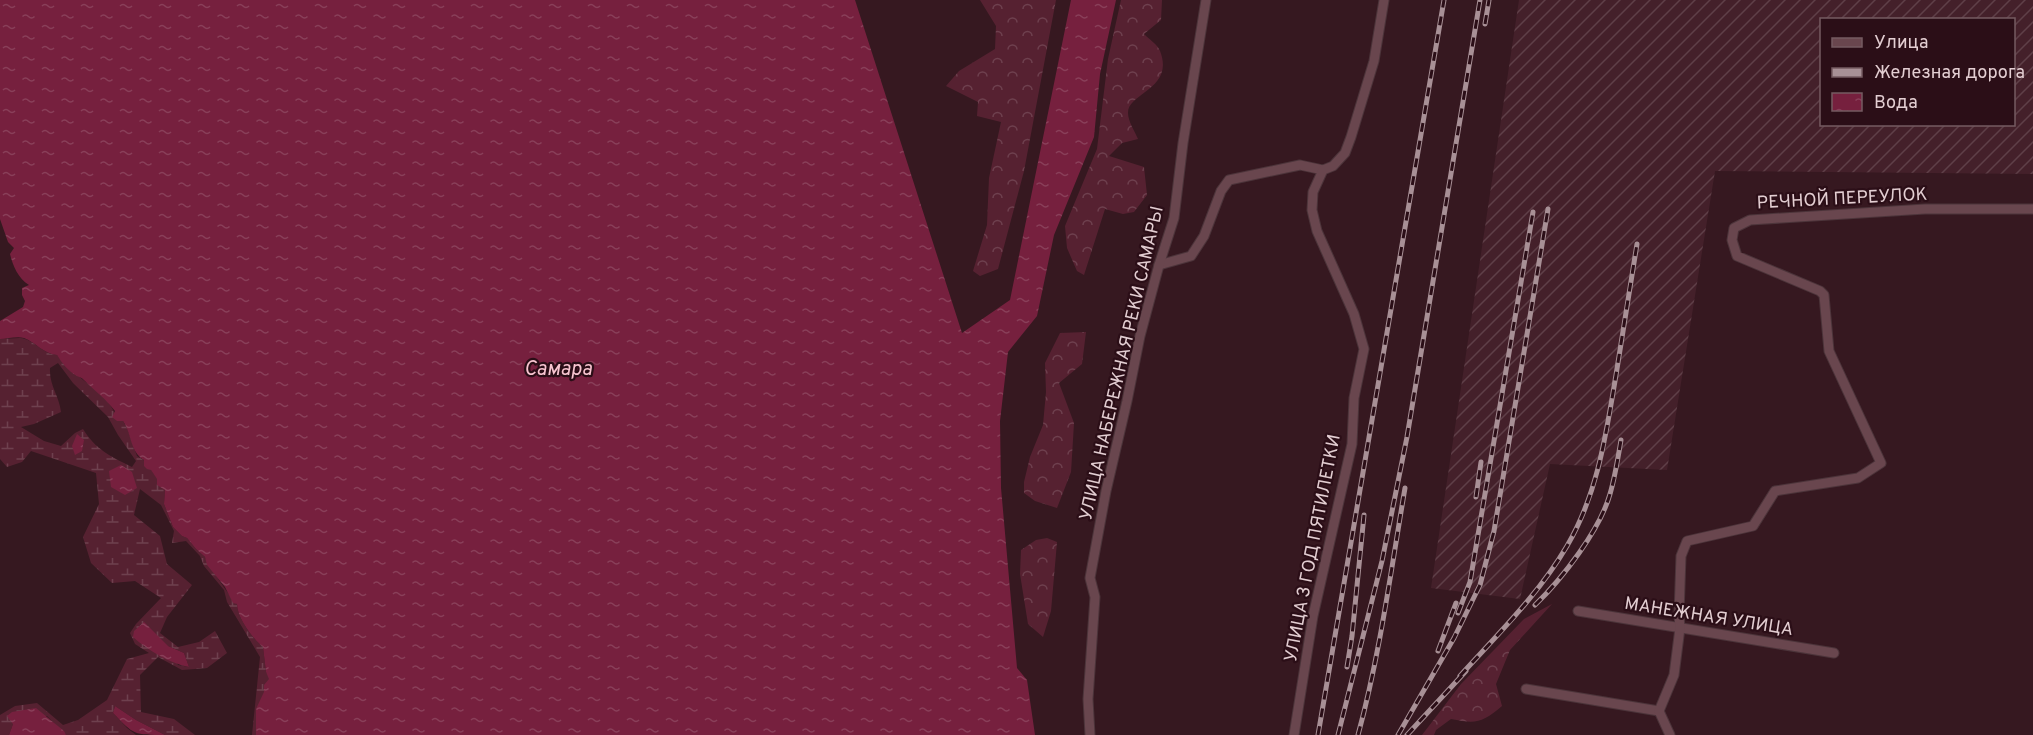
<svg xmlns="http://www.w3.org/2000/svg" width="2033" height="735" viewBox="0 0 2033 735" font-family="Overpass,sans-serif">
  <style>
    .industrial { fill: url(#industrial-furrows); fill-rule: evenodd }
    .forest { fill: url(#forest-crowns) }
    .wetland { fill: url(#wetland-marsh); fill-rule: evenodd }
    .water { fill: url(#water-ripples) }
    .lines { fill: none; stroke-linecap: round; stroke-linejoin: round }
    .minor-casing { stroke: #4c343a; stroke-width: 11 }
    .minor { stroke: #69464e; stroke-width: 9 }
    .rail-casing { stroke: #a89096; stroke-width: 5 }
    .rail { stroke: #2b0e17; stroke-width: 3; stroke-dasharray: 9; stroke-linecap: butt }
    .labels { text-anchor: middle; stroke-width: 4.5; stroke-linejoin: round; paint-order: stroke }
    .street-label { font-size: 18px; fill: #e3ced2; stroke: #2b0e17 }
    .water-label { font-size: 20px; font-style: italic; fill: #f9c5d1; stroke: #2b0e17 }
  </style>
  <defs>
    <pattern id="industrial-furrows" width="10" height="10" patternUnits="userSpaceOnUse" patternTransform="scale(1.5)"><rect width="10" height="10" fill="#44202a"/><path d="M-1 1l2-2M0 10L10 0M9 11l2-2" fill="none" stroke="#5f3f48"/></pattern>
    <pattern id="forest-crowns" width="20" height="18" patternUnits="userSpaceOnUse" patternTransform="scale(1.5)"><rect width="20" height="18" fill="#562131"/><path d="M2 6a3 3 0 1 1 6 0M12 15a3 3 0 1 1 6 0" fill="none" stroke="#6e404e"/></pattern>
    <pattern id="wetland-marsh" width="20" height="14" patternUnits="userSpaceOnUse" patternTransform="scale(1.5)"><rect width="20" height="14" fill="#562131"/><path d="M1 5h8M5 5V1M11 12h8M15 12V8" fill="none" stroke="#6e404e"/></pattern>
    <pattern id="water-ripples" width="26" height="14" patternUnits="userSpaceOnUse" patternTransform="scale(1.5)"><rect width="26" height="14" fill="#76203e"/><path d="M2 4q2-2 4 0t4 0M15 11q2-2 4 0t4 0" fill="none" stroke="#893f59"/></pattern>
  </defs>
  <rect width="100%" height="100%" fill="#361820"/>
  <path class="industrial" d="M1519 0H2033V174L1715 171 1667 470 1550 464 1520 599 1431 588ZM1822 20H2014V124H1822Z"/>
  <g class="forest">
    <polygon points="980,0 1056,0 1024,171 998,269 980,276 973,271 987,225 989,178 1001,122 977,116 978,102 946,86 959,71 995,49 996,26"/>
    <path d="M1121 0H1162L1161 20 1144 34C1149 39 1158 45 1160 51 1175 89 1127 93 1128 113 1128 121 1135 132 1138 139L1122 143 1109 156 1144 167 1147 195 1134 212 1123 214 1105 209 1084 275 1077 271 1067 248 1065 226 1097 149 1108 59Z"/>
    <polygon points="1086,332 1082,364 1059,383 1074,423 1071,472 1057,508 1035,501 1024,493 1024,482 1030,457 1043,425 1046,392 1045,363 1060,333"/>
    <polygon points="1047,538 1057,542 1051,611 1043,637 1028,624 1020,574 1021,550 1036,540"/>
    <path d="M1552 604 1510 650 1496 684 1502 706C1482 723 1476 724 1451 719L1436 730 1434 735H1422L1461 684 1524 619Z"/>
  </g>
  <path class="wetland" d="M20 338C34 339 42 354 57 355 73 379 112 392 117 421H123L127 428 137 456 145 461 165 490 164 504 173 527 182 536 187 538 196 549 205 557C207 563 232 600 237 604 237 618 253 639 263 647L266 672 270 679C262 700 256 713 256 735H252L260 657 227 602 224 590 204 566 200 556 186 541 172 543 174 531 161 505 140 489 134 515 160 536 167 564 192 585 167 617 160 633 178 647 199 642 215 631 227 653 207 668 182 670 158 657 140 675 141 712 174 719 195 735H165L136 720 115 706 113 713 127 728 136 735H66L47 716 13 724 9 735H0V715L15 706 37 703 63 725 78 720 107 700 127 659 149 653 135 644 130 633 136 624 161 598 135 581 112 583 91 563 83 537 99 504 96 473 31 451 22 462 7 467 0 459V339ZM58 363 73 383 108 417 118 435 136 461 132 467C110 456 96 450 83 429L75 433 61 446 44 441 21 427 34 424 61 412C59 395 49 386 50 368ZM168 646 184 653 189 667 178 665Z"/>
  <g class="water">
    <path d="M0 0H855L962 333 1010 300 1071 0H1116L1100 74 1094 137 1054 235 1037 316 1008 352 1000 421 1001 488 1017 668 1027 680 1035 735H256V709L264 692V685L269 679 266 672 263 647C253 639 237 618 237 604L233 603 225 587 207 565 205 557 196 549 187 538 182 536 173 527 164 504 165 490 157 485V479L151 470 147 469 144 466V460C130 452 132 434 123 421H117L112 417 115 411C106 399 95 391 85 381 80 376 82 379 77 376 68 371 62 363 57 355 44 354 35 342 24 338 17 336 7 339 0 339V321L23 307 25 301 22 295V288L29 285C18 278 13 266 10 254L14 248 8 242 0 219Z"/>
    <polygon points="77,434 84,440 82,451 75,455 72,446"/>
    <polygon points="121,465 132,472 137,488 125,495 111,487 109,471"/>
    <path d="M144 622 168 646 184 653 189 667C169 663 149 651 133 637L134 631Z"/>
    <path d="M115 706 136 720 165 735C134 735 134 735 113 713Z"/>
    <polygon points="36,708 64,731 66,735 9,735 13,724 7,716 12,712"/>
  </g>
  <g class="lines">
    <g class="minor-casing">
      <g id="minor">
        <polyline points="1159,265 1191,256 1204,236 1221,191 1229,180 1300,165 1323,170"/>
        <polyline points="1578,611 1834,653"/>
        <polyline points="1526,689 1659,711"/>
        <polyline points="1090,735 1088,699 1095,597 1090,578 1106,491 1127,401 1140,336 1159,265 1174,218 1183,143 1206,0"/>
        <polyline points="1294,735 1313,616 1352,444 1354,398 1364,349 1354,314 1317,231 1312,210 1313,192 1323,170 1333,166 1345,153 1351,137 1374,61 1384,0"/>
        <polyline points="1670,735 1659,711 1674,675 1680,628 1679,615 1681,556 1687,541 1753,526 1775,491 1858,478 1881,463 1829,351 1824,295 1820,291 1737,256 1732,240 1734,228 1750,220 1925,209 2033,209"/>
      </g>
    </g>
    <use href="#minor" class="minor"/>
    <g class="rail-casing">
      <g id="rail">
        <polyline points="1485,24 1489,0"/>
        <polyline points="1476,497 1481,462"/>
        <path d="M1535 605C1562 579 1600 530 1610 494 1615 477 1618 458 1621 440"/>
        <polyline points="1458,613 1470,582 1533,212"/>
        <polyline points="1438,651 1456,603"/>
        <polyline points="1347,667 1352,636 1364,515"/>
        <path d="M1460 676C1497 635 1539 594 1567 546 1598 493 1606 434 1616 375 1623 331 1630 287 1637 244"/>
        <polyline points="1318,735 1444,0"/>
        <polyline points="1338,735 1382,561 1407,437 1480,0"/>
        <path d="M1358 735C1380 654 1391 570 1405 488"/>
        <polyline points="1398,735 1454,638 1480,585 1494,531 1548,209"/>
        <polyline points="1407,735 1466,671"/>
      </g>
    </g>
    <use href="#rail" class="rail"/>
  </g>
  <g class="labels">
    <g class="street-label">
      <text transform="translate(1842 198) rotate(-3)" y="6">РЕЧНОЙ ПЕРЕУЛОК</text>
      <text transform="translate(1121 363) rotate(-77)" y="6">УЛИЦА НАБЕРЕЖНАЯ РЕКИ САМАРЫ</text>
      <text transform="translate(1312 548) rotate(-79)" y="6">УЛИЦА 3 ГОД ПЯТИЛЕТКИ</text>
      <text transform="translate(1709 616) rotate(9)" y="6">МАНЕЖНАЯ УЛИЦА</text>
    </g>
    <g class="water-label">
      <text x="558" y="375">Самара</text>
    </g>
  </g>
  <rect x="1820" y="18" width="195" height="108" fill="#2b0e17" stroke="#755b62" stroke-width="1.5"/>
  <rect x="1832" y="38" width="30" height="9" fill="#69464e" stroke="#755b62" stroke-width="1.5"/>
  <text x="1874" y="48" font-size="18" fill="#e3ced2">Улица</text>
  <rect x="1832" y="68" width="30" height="9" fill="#a89096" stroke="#755b62" stroke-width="1.5"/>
  <text x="1874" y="78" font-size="18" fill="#e3ced2">Железная дорога</text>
  <rect x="1832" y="93" width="30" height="18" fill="url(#water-ripples)" stroke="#755b62" stroke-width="1.5"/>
  <text x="1874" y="108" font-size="18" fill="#e3ced2">Вода</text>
</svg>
